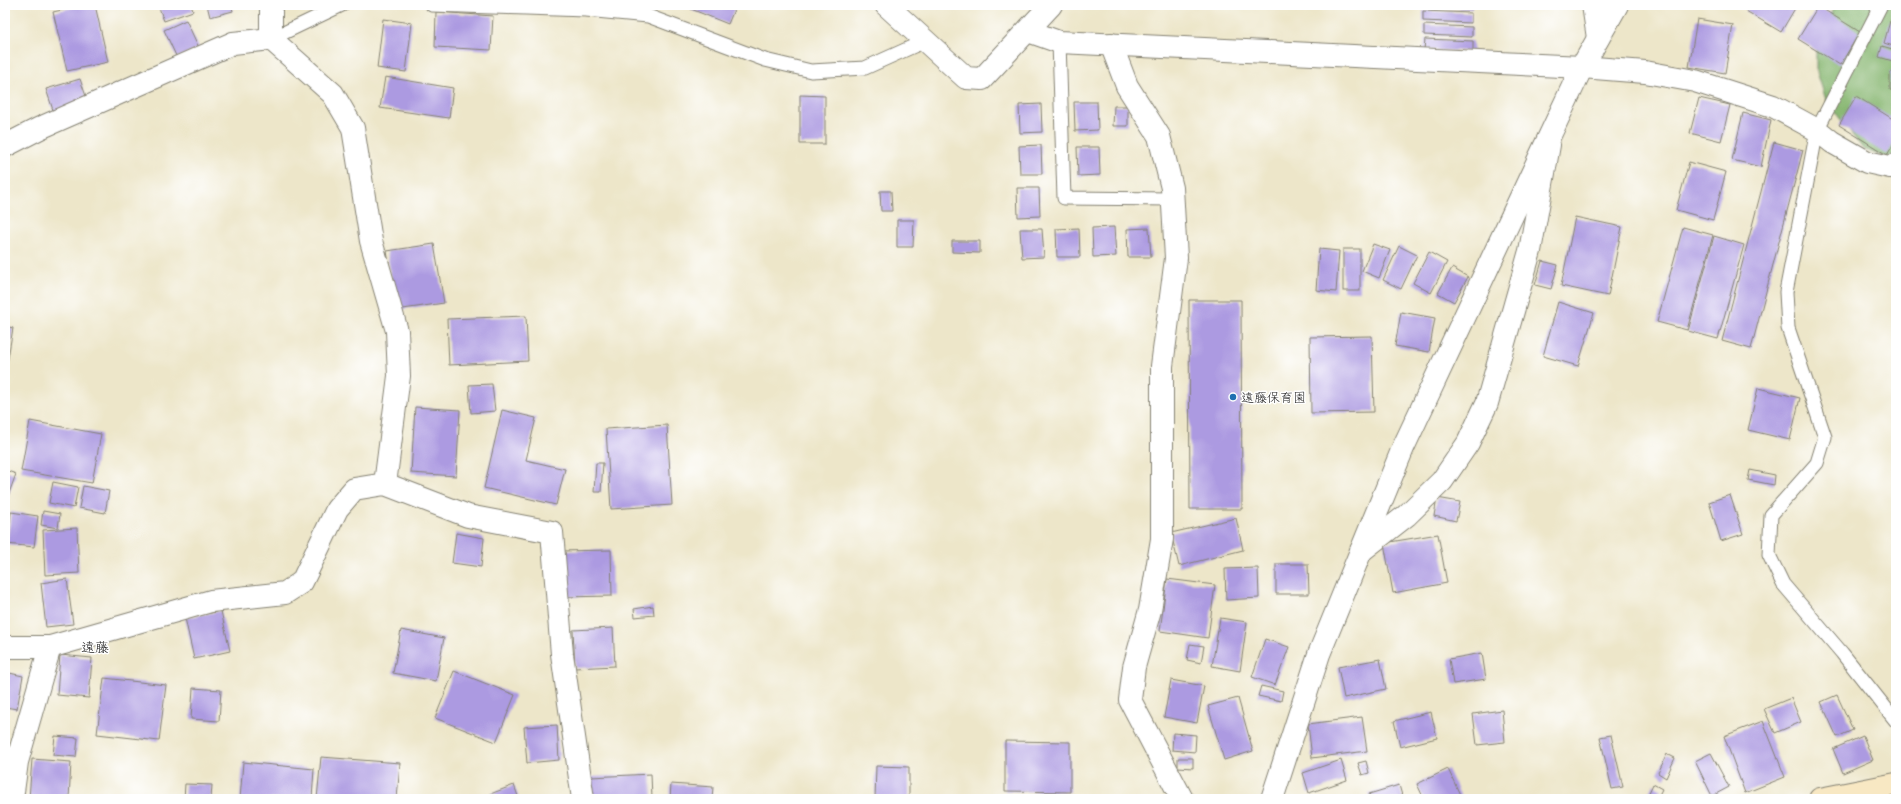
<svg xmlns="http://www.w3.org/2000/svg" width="1901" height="804" viewBox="0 0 1901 804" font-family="Itim,'Klee One',sans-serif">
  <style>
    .forest { fill: #86b670; stroke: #516946 }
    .building { fill: #ac9ae1 }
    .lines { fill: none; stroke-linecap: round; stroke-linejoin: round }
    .service-casing { stroke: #848172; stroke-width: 15 }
    .minor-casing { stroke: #848172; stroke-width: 24 }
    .tertiary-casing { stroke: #848172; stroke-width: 24 }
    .secondary-casing { stroke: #848172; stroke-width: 24 }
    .service { stroke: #fff; stroke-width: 13 }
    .minor { stroke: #fff; stroke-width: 22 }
    .tertiary { stroke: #fff; stroke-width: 22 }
    .secondary { stroke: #f8e8c3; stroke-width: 22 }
    .poi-dot { fill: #1f6fb2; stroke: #fff; stroke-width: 1.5 }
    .labels { text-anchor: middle; stroke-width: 3; stroke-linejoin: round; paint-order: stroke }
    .poi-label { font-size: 13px; fill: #1c1c1c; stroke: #fff; text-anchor: start }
    .neighbourhood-label { font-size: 14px; fill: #1c1c1c; stroke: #fff }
  </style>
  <rect width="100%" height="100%" fill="#fff"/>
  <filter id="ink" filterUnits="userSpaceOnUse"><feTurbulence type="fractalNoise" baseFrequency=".025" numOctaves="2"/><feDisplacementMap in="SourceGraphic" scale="8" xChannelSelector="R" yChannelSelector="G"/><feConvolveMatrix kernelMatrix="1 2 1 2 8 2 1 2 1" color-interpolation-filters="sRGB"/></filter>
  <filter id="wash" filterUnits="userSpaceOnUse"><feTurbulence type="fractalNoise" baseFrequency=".012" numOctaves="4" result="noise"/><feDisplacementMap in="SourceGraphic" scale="16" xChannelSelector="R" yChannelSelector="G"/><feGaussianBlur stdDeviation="0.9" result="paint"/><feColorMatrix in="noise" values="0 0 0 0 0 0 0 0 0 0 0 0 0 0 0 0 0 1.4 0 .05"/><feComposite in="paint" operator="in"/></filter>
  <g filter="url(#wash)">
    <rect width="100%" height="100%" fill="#ede6c9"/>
    <polygon class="forest" points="1837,5 1896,5 1896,154 1887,158 1863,149 1826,100 1816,69 1816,33"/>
    <g id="blocks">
      <g class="building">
        <polygon points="84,5 95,5 108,62 67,71 53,12"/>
        <polygon points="158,5 191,5 193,11 164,21"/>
        <polygon points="207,5 231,5 233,11 210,17"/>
        <polygon points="692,5 736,5 728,24 691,9"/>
        <polygon points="1424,5 1472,5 1472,9 1424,7"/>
        <polygon points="1750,5 1797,5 1781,32 1746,11"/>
        <polygon points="1818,6 1860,32 1840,65 1798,39"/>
        <polygon points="1423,11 1471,13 1471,23 1423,21"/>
        <polygon points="436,12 493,16 491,50 435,47"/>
        <polygon points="383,19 412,23 406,72 377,68"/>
        <polygon points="1697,19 1733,25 1725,73 1689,67"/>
        <polygon points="186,20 199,48 177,58 164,30"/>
        <polygon points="1890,21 1896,23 1896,47 1884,43"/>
        <polygon points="1424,25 1472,27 1472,37 1424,35"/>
        <polygon points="1425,39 1473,41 1473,51 1424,50"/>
        <polygon points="1882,46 1896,50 1896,62 1879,57"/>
        <polygon points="1890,72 1896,72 1896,91 1890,90"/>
        <polygon points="385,77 453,88 449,118 380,108"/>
        <polygon points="80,79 88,102 54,113 46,89"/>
        <polygon points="800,95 825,96 825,144 800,144"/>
        <polygon points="1856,96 1896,121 1896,140 1887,155 1839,125"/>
        <polygon points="1699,98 1730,105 1721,141 1690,133"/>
        <polygon points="1074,102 1097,102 1098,130 1075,131"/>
        <polygon points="1041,104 1042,132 1020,133 1019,105"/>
        <polygon points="1114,106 1128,106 1128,126 1113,126"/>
        <polygon points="1743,113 1771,120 1761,167 1732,160"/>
        <polygon points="1774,142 1803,150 1751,349 1722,341"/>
        <polygon points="1041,145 1042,174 1020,174 1019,146"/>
        <polygon points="1077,147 1099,147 1100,175 1078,176"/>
        <polygon points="1689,162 1726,172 1713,220 1676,210"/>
        <polygon points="1017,188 1039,188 1040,216 1018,217"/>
        <polygon points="880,191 891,191 892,211 881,211"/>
        <polygon points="1575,217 1622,227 1608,296 1561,286"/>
        <polygon points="897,220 914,220 913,247 897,247"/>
        <polygon points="1114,227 1116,256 1093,257 1092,228"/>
        <polygon points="1683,227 1713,235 1687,330 1657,322"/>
        <polygon points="1079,228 1080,257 1057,257 1056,229"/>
        <polygon points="1149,228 1151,257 1128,257 1127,229"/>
        <polygon points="1020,229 1042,229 1044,257 1022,258"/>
        <polygon points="1714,236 1744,245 1718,339 1688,331"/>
        <polygon points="952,241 980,241 980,253 952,252"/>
        <polygon points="434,244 444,303 396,310 387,251"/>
        <polygon points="1373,244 1390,250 1379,278 1362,271"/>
        <polygon points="1399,246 1417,255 1401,289 1383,280"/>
        <polygon points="1319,249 1339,251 1336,292 1316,290"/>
        <rect x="1343" y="249" width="17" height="42"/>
        <polygon points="1429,252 1447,262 1431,293 1413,283"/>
        <polygon points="1542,261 1558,265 1551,289 1535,285"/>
        <polygon points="1452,268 1468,277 1454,302 1438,293"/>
        <polygon points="1189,300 1241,300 1242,509 1190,509"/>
        <polygon points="1558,302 1594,313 1578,366 1543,356"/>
        <polygon points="1401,312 1435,318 1429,352 1395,346"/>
        <polygon points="526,316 528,361 449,365 447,319"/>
        <polygon points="5,326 13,328 6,370 5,370"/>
        <polygon points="1372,336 1374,412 1311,413 1310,337"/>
        <polygon points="492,384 495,411 471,413 469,385"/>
        <polygon points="1758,388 1800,398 1790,440 1748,430"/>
        <polygon points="415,407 460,410 456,476 411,473"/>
        <polygon points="502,410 536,418 526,460 565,469 556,505 484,488"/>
        <polygon points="30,421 101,434 92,483 21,471"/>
        <polygon points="667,425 672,505 611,509 606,429"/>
        <polygon points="596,463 603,463 601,492 594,492"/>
        <polygon points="5,470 16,474 8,496 5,495"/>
        <polygon points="1750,470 1775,475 1774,485 1748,480"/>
        <polygon points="53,482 78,487 74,508 49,503"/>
        <polygon points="83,486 109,491 105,513 79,508"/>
        <polygon points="1730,495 1743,534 1721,541 1709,502"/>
        <polygon points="1437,498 1460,502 1456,521 1434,516"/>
        <polygon points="43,511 60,514 58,528 41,525"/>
        <polygon points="11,512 38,516 34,547 7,544"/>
        <polygon points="1236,518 1243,550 1179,566 1171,533"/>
        <polygon points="77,528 79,573 45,575 43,530"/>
        <polygon points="456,533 484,538 481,567 452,563"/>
        <polygon points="1438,534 1447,583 1393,593 1384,543"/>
        <polygon points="611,550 612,596 561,597 560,551"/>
        <polygon points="1276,564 1308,564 1309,594 1276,594"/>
        <polygon points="1258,568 1259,598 1226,600 1225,569"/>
        <polygon points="67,579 73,624 46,627 41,583"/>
        <polygon points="1167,579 1215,585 1208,638 1160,631"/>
        <polygon points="653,606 654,615 635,617 634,609"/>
        <polygon points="221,611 230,651 194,659 185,618"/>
        <polygon points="1220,618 1247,622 1240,671 1212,666"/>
        <polygon points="613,628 615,666 575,668 573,630"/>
        <polygon points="401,630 444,638 436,681 393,673"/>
        <polygon points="1265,639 1289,647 1275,685 1252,677"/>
        <polygon points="1190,644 1204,646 1201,663 1187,660"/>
        <polygon points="1482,653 1486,679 1453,684 1449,659"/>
        <polygon points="60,655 92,658 89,698 57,695"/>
        <polygon points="1380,659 1386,689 1344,698 1338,667"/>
        <polygon points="454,671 515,695 496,742 435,718"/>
        <polygon points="5,672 23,676 17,709 5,707"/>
        <polygon points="104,678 166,685 159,741 97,734"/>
        <polygon points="1171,680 1204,686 1197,723 1164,717"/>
        <polygon points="1261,686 1283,691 1281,701 1258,696"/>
        <polygon points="193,688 221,690 219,721 191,719"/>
        <polygon points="1837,695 1853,730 1837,737 1821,702"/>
        <polygon points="1238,698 1253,751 1224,760 1208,706"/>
        <polygon points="1791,698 1801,722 1775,733 1764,709"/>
        <polygon points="1502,710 1505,742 1477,745 1473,714"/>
        <polygon points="1431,712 1437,738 1400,747 1394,721"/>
        <polygon points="1362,717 1367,751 1312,758 1308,724"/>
        <polygon points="1763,721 1785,777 1745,793 1724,736"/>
        <polygon points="557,725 559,760 527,763 524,727"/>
        <polygon points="1173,733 1196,735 1195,752 1172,750"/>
        <polygon points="1611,735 1623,787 1612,789 1600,737"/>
        <polygon points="55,736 78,738 76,757 53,755"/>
        <polygon points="1863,736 1873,760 1843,773 1833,749"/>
        <polygon points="1005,741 1070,742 1070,792 1005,791"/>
        <polygon points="1711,753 1729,787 1712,796 1695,761"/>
        <polygon points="1667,754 1675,758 1666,778 1658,773"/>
        <polygon points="321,757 400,763 397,799 317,799"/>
        <polygon points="1178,758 1193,758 1193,768 1178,767"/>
        <polygon points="32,759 71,762 69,799 29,799"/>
        <polygon points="1341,760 1347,780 1309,793 1303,773"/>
        <polygon points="1366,761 1369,773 1362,775 1358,763"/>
        <polygon points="243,762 314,769 312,799 240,799"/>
        <polygon points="876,766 909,767 909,799 875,799"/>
        <polygon points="1448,769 1462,799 1424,799 1417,784"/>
        <polygon points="651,774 652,799 592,799 591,777"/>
        <polygon points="185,784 212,785 211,799 184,799"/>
        <polygon points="671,784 713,787 712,799 670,799"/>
        <polygon points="1653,784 1662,789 1657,799 1646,799"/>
        <polygon points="514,785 519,799 477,799"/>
        <polygon points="1399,785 1403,799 1371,799 1369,794"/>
      </g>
    </g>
  </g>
  <g filter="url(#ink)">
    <use href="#blocks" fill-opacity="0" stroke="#848172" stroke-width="1"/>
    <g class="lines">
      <g class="service-casing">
        <g id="service">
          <polyline points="432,5 586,10 648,16 765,60 811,71 865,68 925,41"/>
          <polyline points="1881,5 1817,130 1786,292 1788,328 1825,437 1817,463 1771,515 1769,555 1783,584 1842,653 1896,721"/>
          <polyline points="271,39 342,5"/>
          <polyline points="1059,42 1064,198 1173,199"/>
        </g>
      </g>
      <g class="minor-casing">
        <g id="minor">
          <polyline points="271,5 271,39 333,94 353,128 371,241 397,331 399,376 385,484"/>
          <polyline points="1593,5 1598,38"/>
          <polyline points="1028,31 1059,42 1582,67 1645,72 1695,81 1773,106 1817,130 1832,142 1867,162 1890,167 1896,165"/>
          <polyline points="1111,44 1127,86 1159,136 1172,188 1176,258 1162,366 1162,539 1150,610 1134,667 1130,700 1182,799"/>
          <polyline points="5,146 40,128 233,43 271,39"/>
          <polyline points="1361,551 1407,515 1442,481 1468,443 1487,403 1530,251 1549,145"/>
          <polyline points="5,647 50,647 211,601 285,593 302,582 337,509 354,489 385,484 468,516 552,532 562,654 583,799"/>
          <polyline points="12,799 17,762 50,647"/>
        </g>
      </g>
      <g class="tertiary-casing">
        <g id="tertiary">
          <polyline points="886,5 966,78 982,79 1051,5"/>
          <polyline points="1272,799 1319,654 1403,448 1582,67 1617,5"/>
        </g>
      </g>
      <g class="secondary-casing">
        <polyline id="secondary" points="1820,799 1896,784"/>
      </g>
      <use href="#service" class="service"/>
      <use href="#minor" class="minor"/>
      <use href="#tertiary" class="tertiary"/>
      <use href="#secondary" class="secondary"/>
    </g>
  </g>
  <circle class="poi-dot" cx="1233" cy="397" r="4"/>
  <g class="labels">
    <g class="poi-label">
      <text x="1241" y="402">遠藤保育園</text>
    </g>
    <g class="neighbourhood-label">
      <text x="95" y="652">遠藤</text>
    </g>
  </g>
  <rect width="1901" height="804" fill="none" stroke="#fff" stroke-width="20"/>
</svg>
